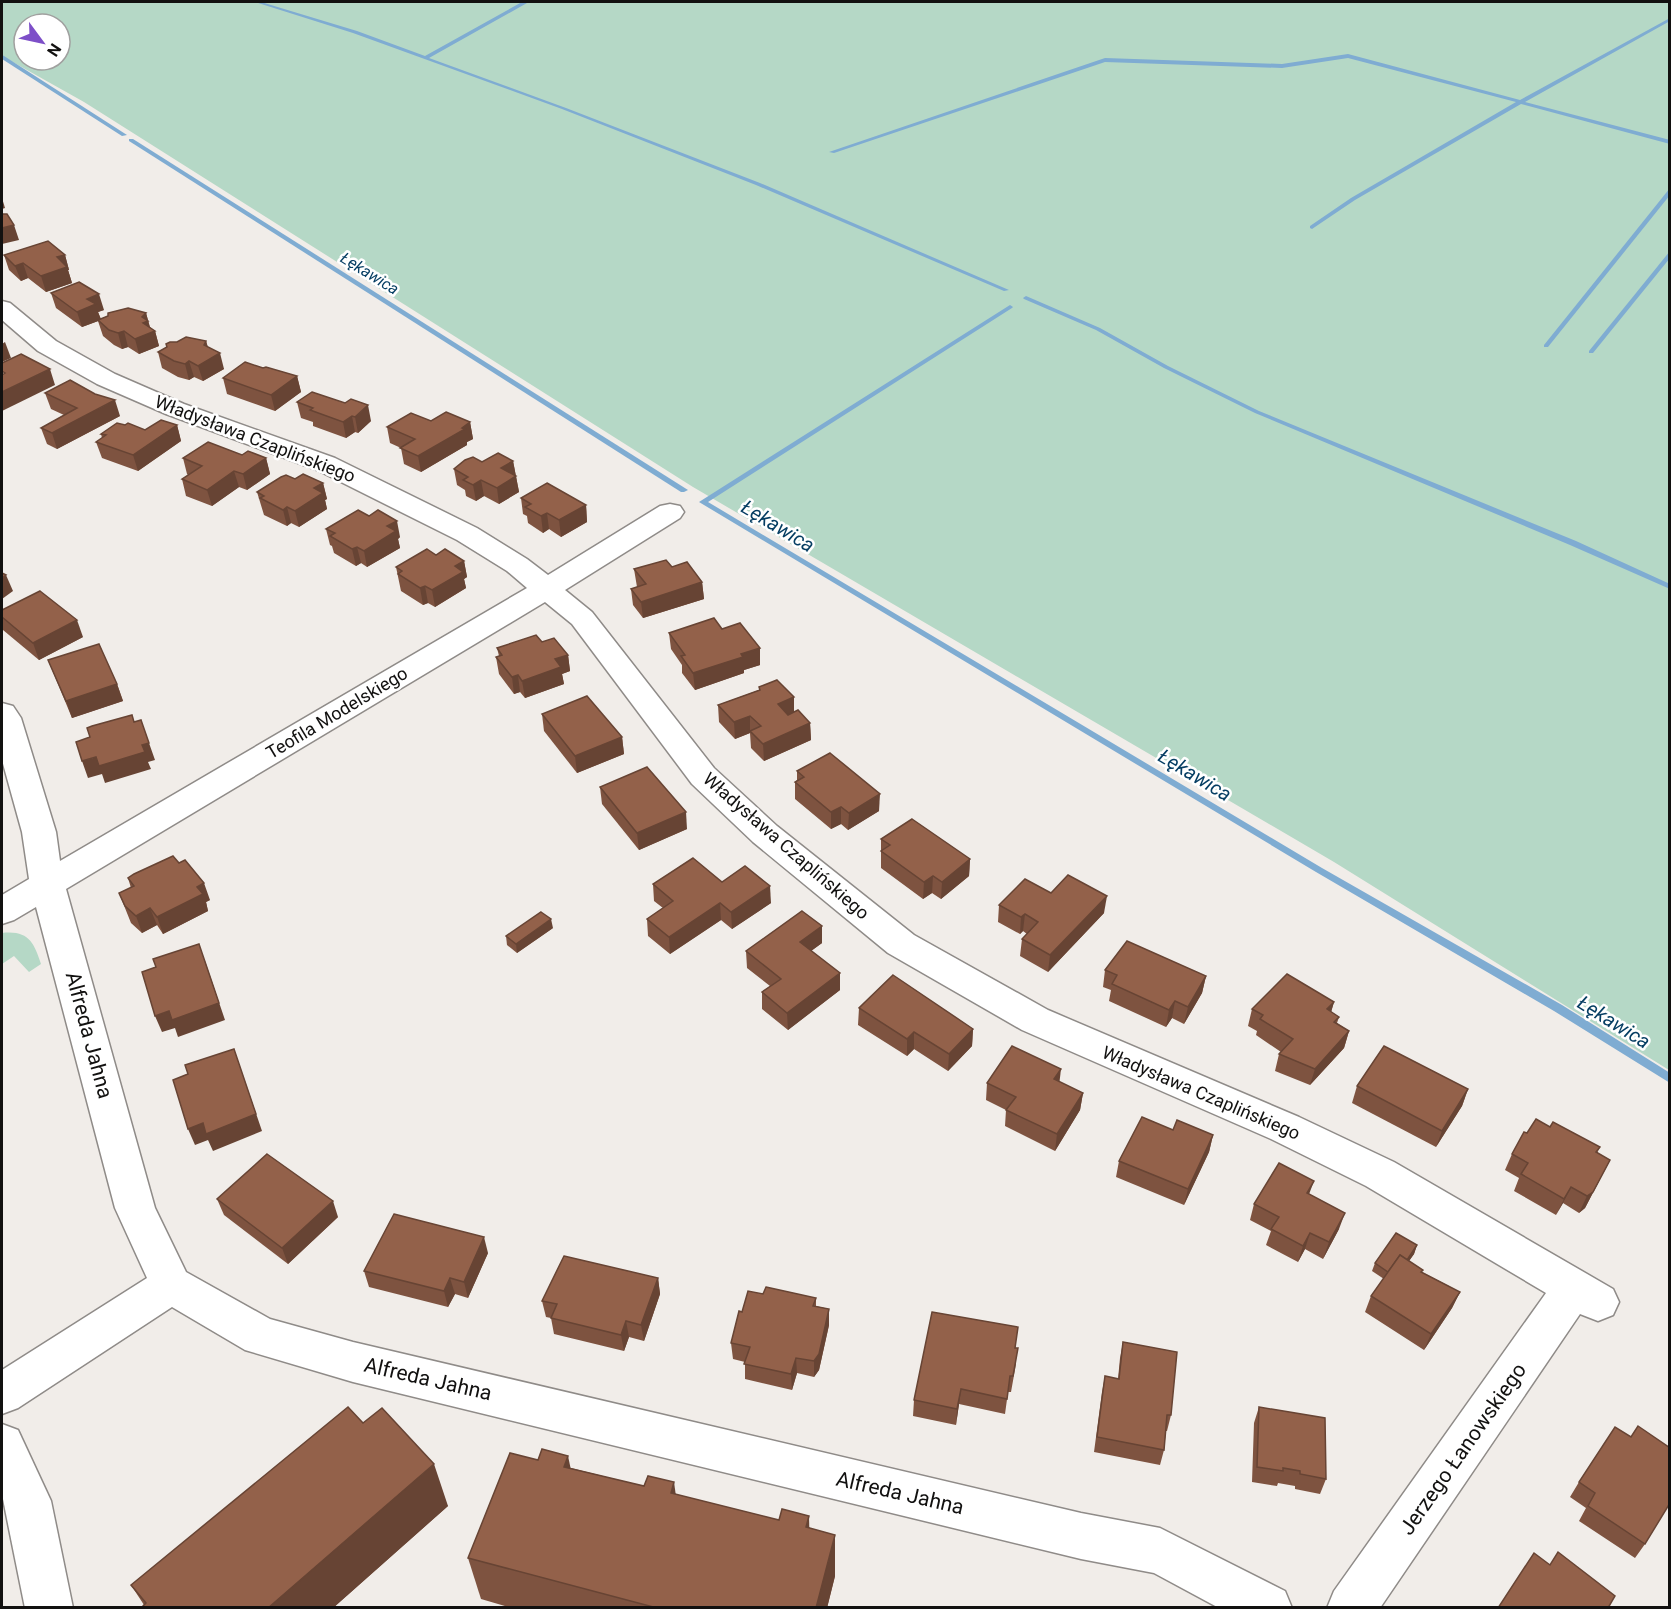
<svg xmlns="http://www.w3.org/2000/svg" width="1671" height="1609" viewBox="0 0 1671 1609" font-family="Roboto,sans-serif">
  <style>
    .green { fill: #b5d8c6; fill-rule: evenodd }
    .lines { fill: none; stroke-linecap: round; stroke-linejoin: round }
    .stream { fill: #7facd2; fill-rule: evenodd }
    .minor-casing { stroke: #8f8b88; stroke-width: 3 }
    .minor { fill: #fff; fill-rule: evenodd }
    .wall { fill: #7e5340 }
    .shaded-wall { fill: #674434 }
    .building { fill: #93614a; stroke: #674434; stroke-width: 1.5 }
    .labels { text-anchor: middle; stroke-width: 5; stroke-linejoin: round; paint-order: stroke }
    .far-water-label { font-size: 16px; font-style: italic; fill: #063e63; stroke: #fff }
    .street-label { font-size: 18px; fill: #121110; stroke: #fff }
    .water-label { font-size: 20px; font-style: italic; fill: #063e63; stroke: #fff }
    .near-street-label { font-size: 21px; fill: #121110; stroke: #fff }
  </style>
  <rect width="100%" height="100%" fill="#f1ede9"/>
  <g class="green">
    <path d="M2 2H1669V1070L1334 862 693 487 84 102 2 56ZM24 24H60V60H24Z"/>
    <path d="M2 933C28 930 34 942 41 964L29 972 14 956 2 964Z"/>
  </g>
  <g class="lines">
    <g class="stream">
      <polygon points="255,2 261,2 357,31 425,56 522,2 527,2 527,3 429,58 566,108 760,183 1009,290 1004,291 756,185 562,109 353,33"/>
      <polygon points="1670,18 1670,21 1525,102 1670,140 1670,144 1521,104 1355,200 1312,229 1310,228 1310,226 1351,198 1516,102 1348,58 1282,68 1105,62 834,153 829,152 1105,58 1282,64 1348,54 1520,100"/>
      <polygon points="2,55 4,56 127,135 122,136 2,59"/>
      <polygon points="129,139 133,139 688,490 684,492 681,492 129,141"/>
      <polygon points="1670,188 1670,195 1548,347 1544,347 1544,345"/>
      <polygon points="1670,251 1670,258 1593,353 1589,353 1589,351"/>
      <polygon points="1026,296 1100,328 1168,366 1259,411 1576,541 1670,584 1670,589 1570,545 1255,413 1164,368 1096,330 1024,299 1023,298"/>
      <polygon points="1010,305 1013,307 1012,308 708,502 1322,868 1562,1005 1670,1073 1670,1083 1554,1011 1316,872 699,502"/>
    </g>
    <g class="minor-casing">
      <g id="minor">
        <polygon points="2,301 10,303 56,341 115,374 184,404 335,458 477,528 527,559 548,575 660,506 670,504 680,506 684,512 680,518 565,590 592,612 714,768 777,826 914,935 1048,1010 1299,1117 1394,1162 1613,1289 1619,1302 1613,1315 1598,1321 1580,1314 1380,1608 1327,1608 1334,1591 1546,1293 1366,1186 1271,1139 1022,1030 888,953 753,842 692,784 572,624 545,602 66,889 155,1208 186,1272 270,1319 353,1342 1081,1513 1160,1528 1285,1591 1292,1608 1219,1608 1154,1573 1081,1559 353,1382 245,1350 172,1307 18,1408 2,1414 2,1370 147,1278 115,1208 36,907 14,920 2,924 2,895 29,879 22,832 2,760 2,703 13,706 21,718 56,832 60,861 527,588 507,571 457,540 317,470 166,414 97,384 38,351 2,320"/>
        <polygon points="2,1424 18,1430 51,1501 73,1608 25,1608 2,1494"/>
      </g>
    </g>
    <use href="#minor" class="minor"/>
  </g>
  <g class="wall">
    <polygon points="4,255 65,255 69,270 68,270 72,283 46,292 28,278 21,281 9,270"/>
    <polygon points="51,293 104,310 98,312 101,319 146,313 150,327 155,331 159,346 139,354 128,347 122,349 114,345 103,336 98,321 82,327 56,308"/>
    <polygon points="206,341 208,347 224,369 203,381 194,377 189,380 178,377 162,368 158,352 167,347"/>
    <polygon points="263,368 297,376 301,392 275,411 227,394 223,378"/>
    <polygon points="45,393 120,416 57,449 47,444 41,428 64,415 51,409"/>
    <polygon points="297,402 371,421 358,433 355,432 346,438 313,426 313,422 301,418"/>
    <polygon points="431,421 470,422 473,439 467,442 467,445 421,472 404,464 401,448 390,443 387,427"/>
    <polygon points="177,425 181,441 138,471 102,458 96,442 102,438 101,434 145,430"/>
    <polygon points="242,455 266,458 270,474 247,490 239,487 212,506 186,496 182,479 188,475 187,474 183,458"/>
    <polygon points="513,461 519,492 499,504 484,496 476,501 466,496 465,490 457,485 454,469 482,462"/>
    <polygon points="295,479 323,483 327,499 325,500 327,509 299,527 291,523 287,526 264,515 257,492"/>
    <polygon points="521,498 586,505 587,522 561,537 549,529 543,533 528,523 527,516 523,514"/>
    <polygon points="326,529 400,537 398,539 400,548 367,567 361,563 356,566 334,553 332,546 330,545"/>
    <polygon points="436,555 464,561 467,577 464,579 466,588 435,607 428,603 423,605 401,591 396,567"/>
    <polygon points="672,567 702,582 704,599 643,618 633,605 631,589 637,587 634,569"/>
    <polygon points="2,610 83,637 39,660 3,630 2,626"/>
    <polygon points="722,629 760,665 744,670 744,673 695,690 682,673 682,665 671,649 669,633"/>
    <polygon points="542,642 568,655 570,671 562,674 564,684 525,698 520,692 514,694 499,674 496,657 499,656 497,648"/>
    <polygon points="48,660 117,684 123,701 72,718"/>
    <polygon points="759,687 794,697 794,712 810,723 811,740 764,761 751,748 750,733 735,739 719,722 718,705 759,690"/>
    <polygon points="542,714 622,737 624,754 577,773 544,731"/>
    <polygon points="797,771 879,811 848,830 841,824 831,829 795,799 795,782 797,780"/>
    <polygon points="600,787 687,829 639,850 602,804"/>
    <polygon points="881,839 970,859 969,876 941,899 932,893 923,899 881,868"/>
    <polygon points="128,878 210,900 206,902 208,911 163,934 157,925 142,933 131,923 119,893 131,888"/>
    <polygon points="722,882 771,903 732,929 721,920 670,954 648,936 647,919 663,908 654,901 653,884"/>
    <polygon points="1051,893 1104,913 1048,972 1020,956 1022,939 1027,934 1023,931 1020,934 998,922 999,905"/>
    <polygon points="822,926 822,943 811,951 840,990 788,1030 762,1009 762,992 770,986 747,968 746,951"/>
    <polygon points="553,928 517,953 507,945 506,936"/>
    <polygon points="1105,970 1206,976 1202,993 1184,1024 1172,1018 1166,1027 1109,1001 1111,990 1103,987"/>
    <polygon points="1334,1002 1331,1012 1339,1017 1337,1023 1349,1031 1344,1048 1310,1085 1275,1071 1279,1054 1281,1052 1256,1035 1257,1031 1248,1026 1252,1009"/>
    <polygon points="859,1008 973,1029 972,1046 948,1071 914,1049 907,1056 858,1025"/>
    <polygon points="987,1083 1083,1093 1080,1110 1055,1151 1005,1126 1006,1110 986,1100"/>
    <polygon points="1357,1086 1468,1089 1462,1106 1436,1147 1352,1103"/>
    <polygon points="1550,1127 1600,1147 1597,1153 1610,1160 1585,1208 1579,1213 1563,1203 1556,1215 1514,1191 1519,1178 1505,1170 1512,1154 1527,1133"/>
    <polygon points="1173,1130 1213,1135 1209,1152 1184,1205 1116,1177 1119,1161"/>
    <polygon points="1309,1194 1339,1229 1323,1259 1305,1249 1298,1262 1266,1245 1271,1231 1250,1220 1254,1204"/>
    <polygon points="217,1199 338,1217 288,1264 224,1215"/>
    <polygon points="1417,1245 1414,1254 1409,1261 1422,1272 1460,1292 1452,1308 1424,1350 1365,1312 1371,1296 1384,1279 1372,1271 1375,1263"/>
    <polygon points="488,1253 468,1298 455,1294 448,1307 369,1287 364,1271"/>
    <polygon points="658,1278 660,1294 644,1341 629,1337 624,1351 554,1334 551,1318 546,1317 542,1301"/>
    <polygon points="763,1294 816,1298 816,1306 829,1309 829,1325 819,1370 814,1377 797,1373 792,1390 745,1379 745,1362 733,1359 731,1343 742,1312"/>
    <polygon points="1123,1342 1171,1415 1167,1431 1166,1431 1164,1450 1160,1465 1094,1452 1102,1392 1105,1376 1118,1379 1120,1358"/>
    <polygon points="1015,1348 1016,1364 1011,1392 1008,1392 1005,1414 959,1404 956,1425 913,1416 914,1400"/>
    <polygon points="1259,1407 1326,1479 1320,1494 1295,1489 1295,1486 1278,1483 1277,1486 1252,1482 1254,1423"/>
    <polygon points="363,1423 448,1506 333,1608 141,1608 144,1605 131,1585"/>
    <polygon points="1638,1426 1645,1544 1635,1558 1579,1521 1586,1508 1570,1497 1579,1482 1631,1437"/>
    <polygon points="571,1468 810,1528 835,1576 827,1608 512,1608 481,1599 468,1558"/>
  </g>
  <g class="shaded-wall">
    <polygon points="2,198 5,208 2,209"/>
    <polygon points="14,225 19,240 2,244 2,228"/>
    <polygon points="65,255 69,270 68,270 72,283 46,292 41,276 57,257"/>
    <polygon points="23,263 28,278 21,281 15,266"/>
    <polygon points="99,294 104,310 98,312 101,320 82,327 77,312 87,299"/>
    <polygon points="146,313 151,332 155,331 159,346 139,354 135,339 142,317"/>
    <polygon points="124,331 128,347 122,349 118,333"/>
    <polygon points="206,341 210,357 220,353 224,369 203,381 198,366"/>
    <polygon points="5,342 11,358 2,362 2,344"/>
    <polygon points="189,361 194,377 189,380 185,364"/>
    <polygon points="50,369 55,385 2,411 2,392"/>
    <polygon points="297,376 301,392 275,411 271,395"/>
    <polygon points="115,400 120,416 57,449 52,433"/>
    <polygon points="368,405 371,421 358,433 355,417"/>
    <polygon points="352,416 355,432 346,438 343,422"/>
    <polygon points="470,422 473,439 467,442 467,445 421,472 418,456"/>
    <polygon points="177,425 181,441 138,471 133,455"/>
    <polygon points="266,458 270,474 247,490 243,474"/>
    <polygon points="513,461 519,492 499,504 497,488 501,468"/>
    <polygon points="234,471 239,487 212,506 207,490"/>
    <polygon points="481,480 484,496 476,501 473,485"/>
    <polygon points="323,483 327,499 325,500 327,509 299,527 295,511 314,488"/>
    <polygon points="586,505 587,522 561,537 559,520"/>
    <polygon points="287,507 291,523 287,526 283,510"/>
    <polygon points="547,513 549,529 543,533 541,516"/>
    <polygon points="397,521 400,537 398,539 400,548 367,567 364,551 387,526"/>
    <polygon points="357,547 361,563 356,566 352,549"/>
    <polygon points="464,561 467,577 464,579 466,588 435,607 432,590 455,566"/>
    <polygon points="6,575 13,591 2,599 2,578"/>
    <polygon points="702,582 704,599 643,618 641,602"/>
    <polygon points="425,586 428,603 423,605 420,588"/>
    <polygon points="77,620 83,637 39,660 33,643"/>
    <polygon points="760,648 760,665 744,670 744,673 695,690 693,673 741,654"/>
    <polygon points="568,655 570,671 562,674 564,684 525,698 522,681 555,659"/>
    <polygon points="518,675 520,692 514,694 512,677"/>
    <polygon points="117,684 123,701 72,718 66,701"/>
    <polygon points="794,697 794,714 778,721 778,704"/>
    <polygon points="750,716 750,733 735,739 734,722"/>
    <polygon points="810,723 811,740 764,761 763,744"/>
    <polygon points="622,737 624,754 577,773 575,756"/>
    <polygon points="149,743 155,760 148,762 151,769 105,783 102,774 88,778 82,761"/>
    <polygon points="880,794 879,811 848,830 849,813"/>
    <polygon points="841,807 841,824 831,829 831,812"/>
    <polygon points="686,812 687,829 639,850 637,833"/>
    <polygon points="970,859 969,876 941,899 942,882"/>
    <polygon points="933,876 932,893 923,899 924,882"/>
    <polygon points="204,883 210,900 206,902 208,911 163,934 157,917 197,887"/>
    <polygon points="770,886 771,903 732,929 731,912"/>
    <polygon points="1107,896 1104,913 1048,972 1050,955"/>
    <polygon points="720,903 721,920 670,954 669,937"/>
    <polygon points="150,908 157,925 142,933 136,916"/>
    <polygon points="1025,914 1023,931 1020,934 1021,917"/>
    <polygon points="551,919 553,928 517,953 516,944"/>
    <polygon points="822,926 822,943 800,959 800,942"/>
    <polygon points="205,961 225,1020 178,1037 175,1028 162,1032 155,1016 169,1011"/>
    <polygon points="840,973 840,990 788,1030 787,1013"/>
    <polygon points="1206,976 1202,993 1184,1024 1188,1007"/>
    <polygon points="1175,1001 1172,1018 1166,1027 1169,1010"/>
    <polygon points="1334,1002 1329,1019 1327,1009"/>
    <polygon points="973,1029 972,1046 948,1071 949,1054"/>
    <polygon points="1349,1031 1344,1048 1310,1085 1315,1069"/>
    <polygon points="914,1032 914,1049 907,1056 907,1039"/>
    <polygon points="234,1049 262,1131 213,1151 208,1140 195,1145 188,1129"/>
    <polygon points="1061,1069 1059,1086 1054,1079"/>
    <polygon points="1468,1089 1462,1106 1436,1147 1442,1131"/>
    <polygon points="1083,1093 1080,1110 1055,1151 1057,1134"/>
    <polygon points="1213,1135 1209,1152 1184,1205 1188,1189"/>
    <polygon points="1610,1160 1585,1208 1579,1213 1587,1196"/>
    <polygon points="1314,1181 1308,1197 1307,1193"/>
    <polygon points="1571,1187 1563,1203 1556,1215 1564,1199"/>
    <polygon points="333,1201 338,1217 288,1264 282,1248"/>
    <polygon points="1345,1213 1339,1229 1323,1259 1329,1242"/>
    <polygon points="1310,1233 1305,1249 1298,1262 1303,1246"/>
    <polygon points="484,1237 488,1253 468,1298 464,1282"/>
    <polygon points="1417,1245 1414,1254 1399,1275 1402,1267"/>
    <polygon points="450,1278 455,1294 448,1307 444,1291"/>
    <polygon points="658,1278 660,1294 644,1341 641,1325"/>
    <polygon points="1460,1292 1452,1308 1424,1350 1431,1334"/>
    <polygon points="829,1309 829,1325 819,1370 814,1377 814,1361"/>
    <polygon points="626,1321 629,1337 624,1351 621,1335"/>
    <polygon points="796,1358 797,1373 792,1390 791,1374"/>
    <polygon points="961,1389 959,1404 956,1425 957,1409"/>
    <polygon points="568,1456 577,1498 564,1467"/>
    <polygon points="434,1464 448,1506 333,1608 268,1608"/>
    <polygon points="674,1482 680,1525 671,1493"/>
    <polygon points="809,1516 810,1557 806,1527"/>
    <polygon points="835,1535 835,1576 827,1608 816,1608"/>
  </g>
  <g class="building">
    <polygon points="2,214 7,214 14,225 2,228"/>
    <polygon points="48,241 65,255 57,257 67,267 41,276 23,263 15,266 4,255"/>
    <polygon points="79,282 99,294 87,299 96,304 77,312 51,293"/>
    <polygon points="128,308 146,313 142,317 148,321 143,323 155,331 135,339 124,331 118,333 109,330 98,320 108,316 108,313"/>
    <polygon points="186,337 206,341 204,345 220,353 198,366 189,361 185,364 174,361 158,352 167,347 166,344 170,342 177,342"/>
    <polygon points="21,354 50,369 2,392 2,375 5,373 2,371 2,363"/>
    <polygon points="245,362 263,368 266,367 297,376 271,395 223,378"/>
    <polygon points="70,380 95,394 115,400 52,433 41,428 77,408 45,393"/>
    <polygon points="312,392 345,403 351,399 368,405 355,417 352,416 343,422 310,410 313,408 297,402"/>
    <polygon points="446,412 470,422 462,428 465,429 418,456 400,448 415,439 387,427 411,413 431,421"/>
    <polygon points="161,420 177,425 133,455 96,442 106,435 101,434 117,423 125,425 128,423 145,430"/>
    <polygon points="208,442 242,455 248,451 266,458 243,474 234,471 207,490 182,479 202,466 183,458"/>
    <polygon points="498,453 513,461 501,468 516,476 497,488 481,480 473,485 463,480 468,477 454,469 465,460 473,457 482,462"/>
    <polygon points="303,474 323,483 314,488 323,493 295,511 287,507 283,510 260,498 264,496 257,492 281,477 286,475 295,479"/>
    <polygon points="547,483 586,505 559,520 547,513 541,516 525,507 531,504 521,498"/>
    <polygon points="358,510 369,516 378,510 397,521 387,526 396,531 364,551 357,547 352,549 330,536 335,533 326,529"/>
    <polygon points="427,549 436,555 445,549 464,561 455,566 463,572 432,590 425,586 420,588 398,574 402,571 396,567"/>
    <polygon points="666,560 672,567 687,562 702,582 641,602 631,589 646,584 634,569"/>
    <polygon points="2,573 6,575 2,578"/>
    <polygon points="40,591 77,620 33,643 2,617 2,610"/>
    <polygon points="714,618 722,629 740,623 760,648 741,654 743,657 693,673 681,656 685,655 669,633"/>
    <polygon points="536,635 542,642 554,638 568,655 555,659 561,667 522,681 518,675 512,677 496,657 502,655 497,648"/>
    <polygon points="99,644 117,684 66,701 48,660"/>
    <polygon points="777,680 794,697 778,704 788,715 798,710 810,723 763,744 750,731 761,726 750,716 734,722 718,705 760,690 759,687"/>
    <polygon points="587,696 622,737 575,756 542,714"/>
    <polygon points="132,715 134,722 141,720 149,743 142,745 145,752 99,766 96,757 82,761 76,742 90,737 87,728 92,726"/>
    <polygon points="830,753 880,794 849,813 841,807 831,812 795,782 804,777 797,771"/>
    <polygon points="647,767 686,812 637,833 600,787"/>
    <polygon points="912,819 970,859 942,882 933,876 924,882 881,851 890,845 881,839"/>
    <polygon points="173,856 179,863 185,860 204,883 197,887 203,894 157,917 150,908 136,916 125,906 119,893 134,886 128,878 134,874"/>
    <polygon points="693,858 722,882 745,866 770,886 731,912 720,903 669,937 647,919 673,901 653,884"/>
    <polygon points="1068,875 1107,896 1050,955 1022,939 1038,922 1025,914 1021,917 999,905 1025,879 1051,893"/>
    <polygon points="802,911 822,926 800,942 840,973 787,1013 762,992 781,979 746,951"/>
    <polygon points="541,912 551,919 516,944 506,936"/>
    <polygon points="1127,941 1206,976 1188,1007 1175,1001 1169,1010 1112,984 1117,975 1105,970"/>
    <polygon points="199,944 219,1003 172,1020 169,1011 155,1016 142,972 156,967 153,959"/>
    <polygon points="1287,974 1334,1002 1327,1009 1339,1017 1334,1022 1349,1031 1315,1069 1279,1054 1293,1039 1260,1019 1263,1015 1252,1009"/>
    <polygon points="893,975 973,1029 949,1054 914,1032 907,1039 859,1008"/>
    <polygon points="1012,1046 1061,1069 1054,1079 1083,1093 1057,1134 1006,1110 1016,1097 987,1083"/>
    <polygon points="1384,1046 1468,1089 1442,1131 1357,1086"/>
    <polygon points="234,1049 256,1114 206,1134 203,1123 188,1129 173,1080 188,1074 185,1065"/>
    <polygon points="1142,1117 1173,1130 1177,1120 1213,1135 1188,1189 1119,1161"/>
    <polygon points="1536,1119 1550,1127 1553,1122 1600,1147 1596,1152 1610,1160 1593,1192 1587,1196 1571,1187 1564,1199 1521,1174 1528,1163 1512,1154 1524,1132 1527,1133"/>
    <polygon points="267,1154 333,1201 282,1248 217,1199"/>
    <polygon points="1279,1163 1314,1181 1307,1193 1345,1213 1329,1242 1310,1233 1303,1246 1271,1229 1279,1217 1254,1204"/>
    <polygon points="394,1214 484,1237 464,1282 450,1278 444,1291 364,1271"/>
    <polygon points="1396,1233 1417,1245 1407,1260 1400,1255 1388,1272 1375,1263"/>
    <polygon points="1400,1255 1423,1270 1421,1272 1460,1292 1431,1334 1371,1296"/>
    <polygon points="564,1256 658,1278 641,1325 626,1321 621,1335 551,1318 557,1304 542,1301"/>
    <polygon points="766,1287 816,1298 813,1306 829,1309 819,1354 814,1361 796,1358 791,1374 744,1364 750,1347 731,1343 739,1311 742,1312 748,1291 763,1294"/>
    <polygon points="932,1312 1018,1327 1015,1348 1018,1348 1013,1376 1010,1376 1007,1399 961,1389 957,1409 914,1400"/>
    <polygon points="1123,1342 1177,1352 1171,1415 1167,1415 1164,1450 1097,1437 1105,1376 1119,1379"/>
    <polygon points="348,1407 363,1423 382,1408 434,1464 268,1608 141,1608 146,1603 131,1585"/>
    <polygon points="1259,1407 1325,1418 1326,1479 1300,1474 1300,1471 1283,1468 1283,1471 1257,1467"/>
    <polygon points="1638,1426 1670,1448 1670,1503 1645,1544 1588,1506 1595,1493 1579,1482 1615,1427 1631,1437"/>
    <polygon points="542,1449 568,1456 564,1467 644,1486 648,1476 674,1482 671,1493 779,1520 782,1509 809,1516 806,1527 835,1535 816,1608 657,1608 468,1558 510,1453 538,1460"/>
    <polygon points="1558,1552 1615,1596 1608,1608 1498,1608 1534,1553 1550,1565"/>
  </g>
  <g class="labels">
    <g class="far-water-label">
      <text transform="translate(370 273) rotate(32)" y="6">Łękawica</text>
    </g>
    <g class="street-label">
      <text transform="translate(255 439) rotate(21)" y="6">Władysława Czaplińskiego</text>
      <text transform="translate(337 713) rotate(-31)" y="6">Teofila Modelskiego</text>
      <text transform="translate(786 846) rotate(41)" y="6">Władysława Czaplińskiego</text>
      <text transform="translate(1201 1093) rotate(23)" y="6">Władysława Czaplińskiego</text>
    </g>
    <g class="water-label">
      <text transform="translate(778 526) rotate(31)" y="7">Łękawica</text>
      <text transform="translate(1195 775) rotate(31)" y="7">Łękawica</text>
      <text transform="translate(1614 1022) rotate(32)" y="7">Łękawica</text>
    </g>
    <g class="near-street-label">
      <text transform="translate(89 1035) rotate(75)" y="7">Alfreda Jahna</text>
      <text transform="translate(428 1379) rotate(13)" y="7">Alfreda Jahna</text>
      <text transform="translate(1463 1449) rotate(-55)" y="7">Jerzego Łanowskiego</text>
      <text transform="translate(900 1493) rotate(13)" y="7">Alfreda Jahna</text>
    </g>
  </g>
  <rect width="1671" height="1609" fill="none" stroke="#121110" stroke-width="6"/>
  <g transform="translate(42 42) rotate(123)"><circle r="28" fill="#ffffff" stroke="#a0a09f" stroke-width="1.5"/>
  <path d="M0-4.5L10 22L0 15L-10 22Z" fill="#7d4fc8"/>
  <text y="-9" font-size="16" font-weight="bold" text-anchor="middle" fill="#121110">N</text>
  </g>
</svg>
